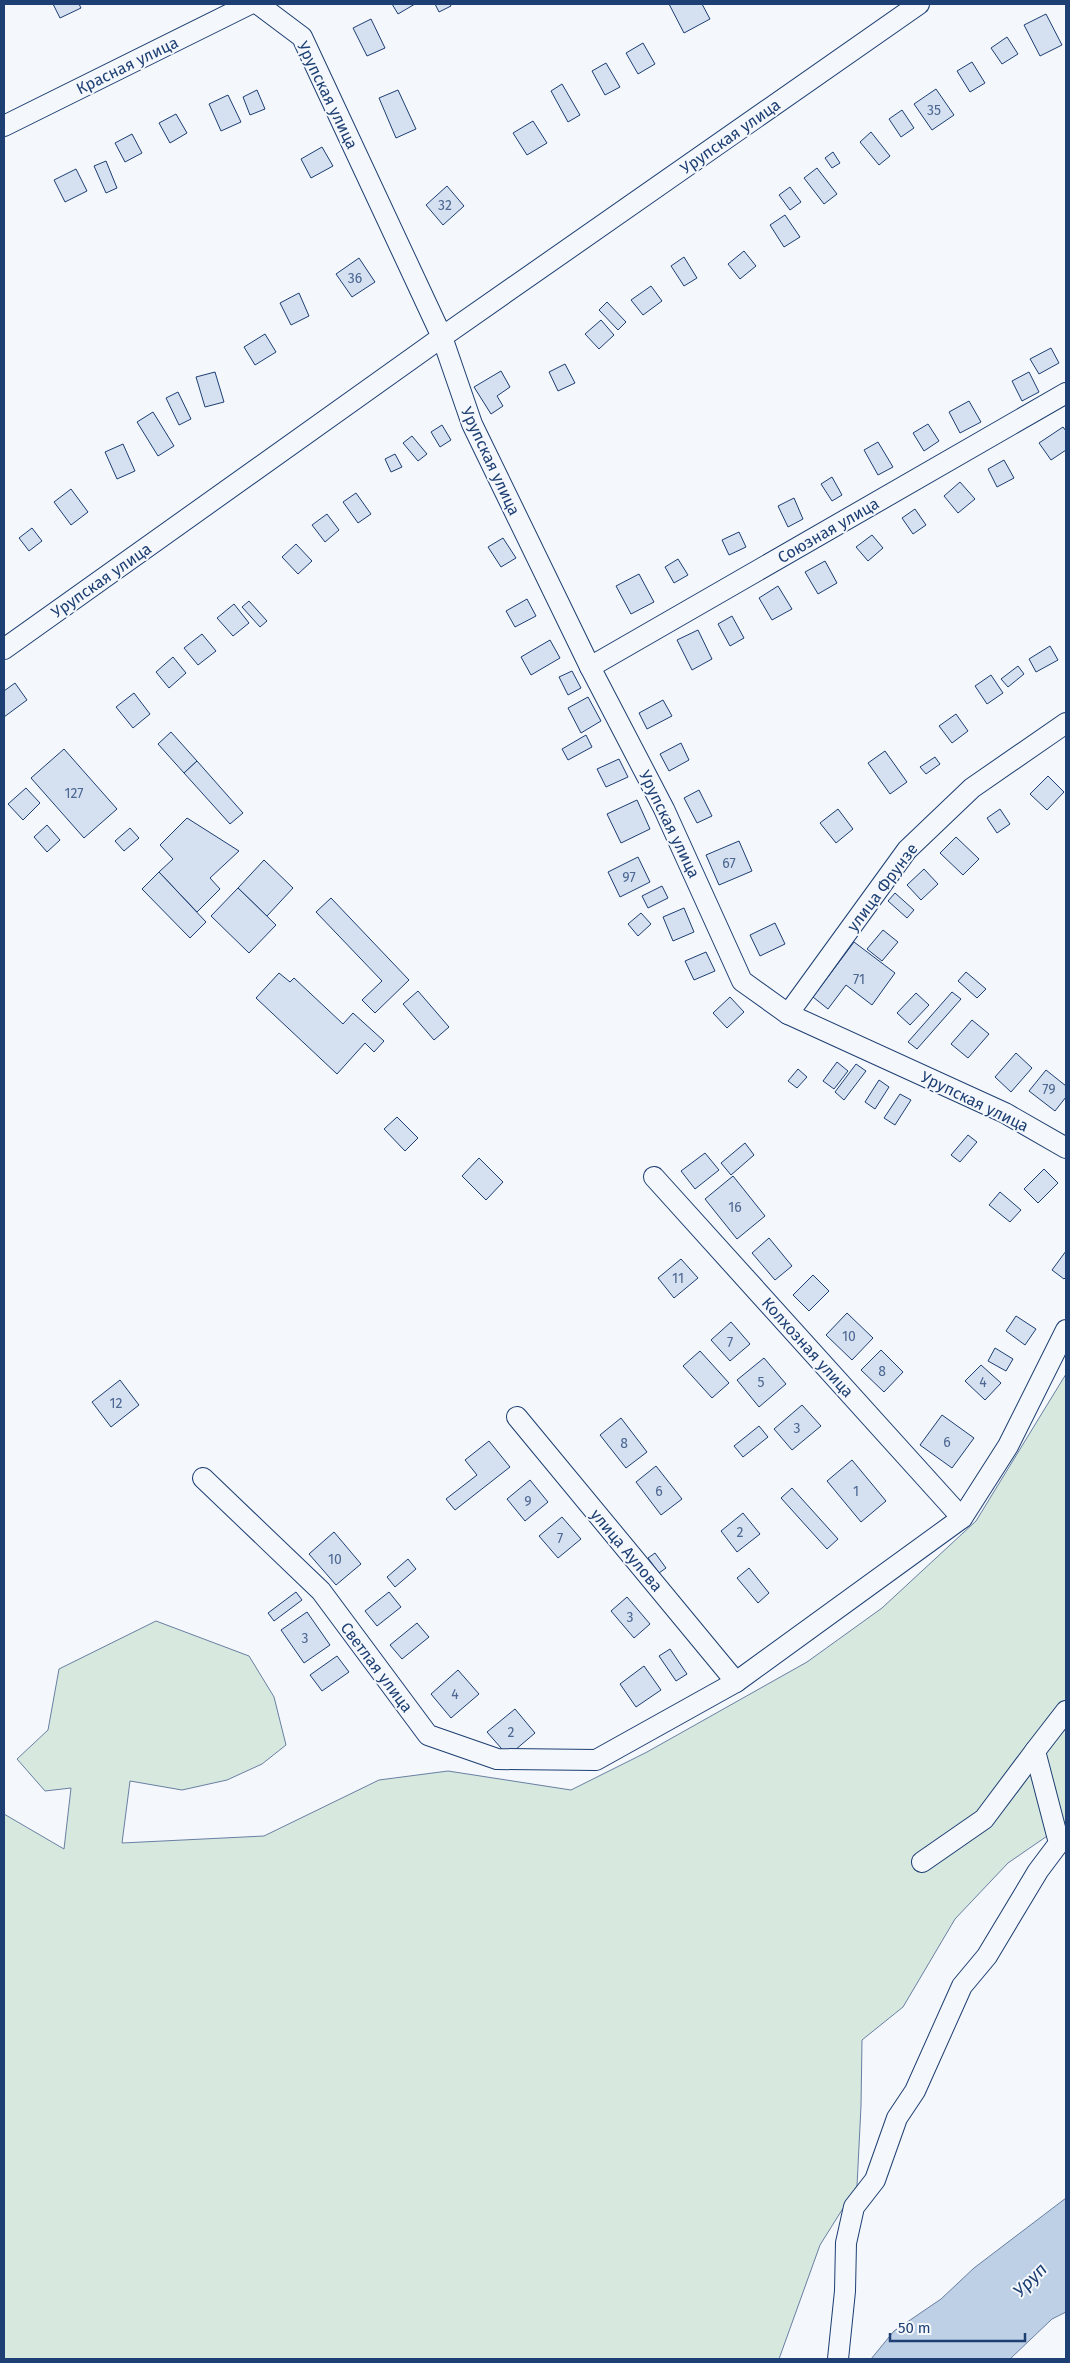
<svg xmlns="http://www.w3.org/2000/svg" width="1070" height="2363" viewBox="0 0 1070 2363" font-family="'Fira Sans',sans-serif">
  <style>
    .green { fill: #d7e8df; stroke: #687fa3 }
    .water { fill: #bed0e5; stroke: #687fa3 }
    .building { fill: #d5e0f0; stroke: #1d3f73 }
    .lines { fill: none; stroke-linecap: round; stroke-linejoin: round }
    .minor-casing { stroke: #1d3f73; stroke-width: 22 }
    .minor { stroke: #f4f7fb; stroke-width: 20 }
    .labels { text-anchor: middle; stroke-width: 4; stroke-linejoin: round; paint-order: stroke }
    .number-label { font-size: 14px; fill: #4b6792 }
    .street-label { font-size: 16px; fill: #1d3f73; stroke: #f4f7fb }
    .water-label { font-size: 18px; font-style: italic; fill: #1d3f73; stroke: #f4f7fb }
  </style>
  <rect width="100%" height="100%" fill="#f4f7fb"/>
  <polygon class="green" points="1066,1374 1066,1823 1008,1863 955,1919 903,2007 862,2040 861,2106 857,2186 820,2245 779,2359 4,2359 4,1814 64,1849 71,1788 45,1791 17,1759 48,1730 59,1669 156,1621 249,1656 274,1697 286,1745 262,1764 227,1780 182,1790 130,1781 122,1843 264,1836 379,1780 448,1771 571,1790 647,1752 807,1662 882,1608 976,1521"/>
  <polygon class="water" points="1066,2198 1066,2312 1052,2319 1010,2359 871,2359 894,2331 941,2299 974,2268"/>
  <g class="building">
    <polygon points="53,4 79,4 81,8 60,18"/>
    <polygon points="392,4 415,4 398,14"/>
    <polygon points="435,4 450,4 451,6 439,12"/>
    <polygon points="669,4 702,4 710,19 684,33"/>
    <polygon points="1046,14 1062,45 1040,56 1024,25"/>
    <polygon points="371,19 385,48 367,56 353,28"/>
    <polygon points="1007,37 1018,54 1002,64 991,48"/>
    <polygon points="643,43 655,64 638,74 626,53"/>
    <polygon points="972,62 985,83 970,92 957,71"/>
    <polygon points="606,63 620,87 605,95 592,71"/>
    <polygon points="562,84 580,115 568,122 551,91"/>
    <polygon points="936,89 954,115 932,130 914,104"/>
    <polygon points="257,90 265,109 250,115 243,97"/>
    <polygon points="398,90 416,129 396,138 379,98"/>
    <polygon points="228,95 241,122 221,131 209,104"/>
    <polygon points="902,110 914,128 901,137 889,119"/>
    <polygon points="176,114 187,133 170,143 159,123"/>
    <polygon points="533,121 547,143 527,155 513,133"/>
    <polygon points="871,132 890,156 879,165 860,142"/>
    <polygon points="132,134 142,153 125,162 115,143"/>
    <polygon points="322,147 333,166 311,178 301,159"/>
    <polygon points="833,152 840,163 832,168 825,158"/>
    <polygon points="106,161 117,188 106,193 94,166"/>
    <polygon points="817,168 837,194 824,204 804,178"/>
    <polygon points="76,169 87,191 65,202 54,180"/>
    <polygon points="447,186 464,206 443,225 426,205"/>
    <polygon points="790,187 801,202 790,210 779,195"/>
    <polygon points="785,215 800,237 784,247 770,225"/>
    <polygon points="744,251 756,266 740,279 728,264"/>
    <polygon points="684,257 697,278 684,286 671,266"/>
    <polygon points="359,258 375,282 352,297 336,274"/>
    <polygon points="651,286 662,301 643,315 631,300"/>
    <polygon points="299,293 309,316 291,325 280,303"/>
    <polygon points="607,302 626,322 618,330 599,310"/>
    <polygon points="601,320 614,335 599,349 585,334"/>
    <polygon points="265,334 276,352 255,365 244,347"/>
    <polygon points="1051,348 1059,363 1039,374 1030,359"/>
    <polygon points="565,364 575,383 558,391 549,372"/>
    <polygon points="501,371 510,387 497,396 503,406 491,414 474,387"/>
    <polygon points="215,372 224,402 205,407 196,377"/>
    <polygon points="1029,372 1039,392 1022,401 1012,381"/>
    <polygon points="178,392 191,419 179,425 166,398"/>
    <polygon points="969,401 981,422 960,433 949,412"/>
    <polygon points="153,412 174,446 158,456 137,422"/>
    <polygon points="928,424 939,441 924,451 913,433"/>
    <polygon points="442,425 451,440 440,447 431,432"/>
    <polygon points="1063,427 1066,431 1066,450 1051,460 1039,443"/>
    <polygon points="412,436 427,454 418,461 403,443"/>
    <polygon points="878,442 893,467 878,475 864,450"/>
    <polygon points="123,444 135,471 117,479 105,452"/>
    <polygon points="395,454 402,467 391,472 385,459"/>
    <polygon points="1004,460 1014,478 997,487 988,469"/>
    <polygon points="832,477 842,495 832,501 821,484"/>
    <polygon points="960,482 975,499 958,513 944,496"/>
    <polygon points="71,489 88,512 71,525 54,502"/>
    <polygon points="356,493 371,514 358,523 343,502"/>
    <polygon points="794,498 803,519 788,527 778,506"/>
    <polygon points="915,509 926,525 913,534 902,518"/>
    <polygon points="327,514 339,530 325,542 312,525"/>
    <polygon points="32,528 42,541 29,551 19,538"/>
    <polygon points="739,532 746,547 729,555 722,540"/>
    <polygon points="872,535 883,548 868,561 856,547"/>
    <polygon points="503,538 516,558 501,567 488,547"/>
    <polygon points="296,544 312,561 298,574 282,557"/>
    <polygon points="678,559 688,575 674,583 665,567"/>
    <polygon points="825,561 837,583 818,594 805,572"/>
    <polygon points="639,574 654,602 631,614 616,586"/>
    <polygon points="778,586 792,609 772,620 759,598"/>
    <polygon points="527,599 536,616 515,627 506,611"/>
    <polygon points="249,601 267,621 260,627 242,607"/>
    <polygon points="234,604 249,623 233,636 217,618"/>
    <polygon points="732,616 744,638 730,646 718,624"/>
    <polygon points="698,630 712,659 692,670 677,640"/>
    <polygon points="202,634 216,651 198,665 184,648"/>
    <polygon points="550,640 560,658 531,675 521,657"/>
    <polygon points="1050,646 1058,660 1036,672 1029,659"/>
    <polygon points="173,657 186,673 169,688 156,672"/>
    <polygon points="1018,666 1024,674 1008,687 1001,679"/>
    <polygon points="572,671 581,688 568,695 559,677"/>
    <polygon points="991,675 1003,693 987,704 975,686"/>
    <polygon points="15,683 27,700 4,717 4,691"/>
    <polygon points="134,693 150,714 133,728 116,707"/>
    <polygon points="588,697 601,721 581,733 568,708"/>
    <polygon points="663,700 672,716 647,729 639,713"/>
    <polygon points="956,714 968,731 952,743 939,726"/>
    <polygon points="171,732 197,761 184,773 158,744"/>
    <polygon points="586,735 592,747 568,760 562,749"/>
    <polygon points="681,743 689,760 669,771 660,754"/>
    <polygon points="64,749 117,809 84,838 31,778"/>
    <polygon points="885,751 907,782 890,794 868,763"/>
    <polygon points="935,757 940,764 926,774 920,767"/>
    <polygon points="619,759 628,777 606,787 597,769"/>
    <polygon points="197,761 243,813 230,824 184,773"/>
    <polygon points="1048,776 1064,792 1047,810 1030,794"/>
    <polygon points="26,788 40,803 23,820 8,804"/>
    <polygon points="699,790 712,816 697,823 684,798"/>
    <polygon points="637,800 650,829 621,843 607,814"/>
    <polygon points="838,809 853,829 836,843 820,823"/>
    <polygon points="1000,809 1010,824 997,833 987,818"/>
    <polygon points="187,818 239,851 210,878 220,889 197,912 159,872 173,859 160,845"/>
    <polygon points="47,825 60,840 47,852 34,837"/>
    <polygon points="130,828 139,838 124,851 115,841"/>
    <polygon points="956,837 979,859 963,875 940,853"/>
    <polygon points="739,841 752,871 719,885 706,855"/>
    <polygon points="638,857 650,882 620,897 608,872"/>
    <polygon points="264,860 293,888 267,916 238,888"/>
    <polygon points="924,869 938,884 921,900 907,885"/>
    <polygon points="159,872 206,922 190,938 142,889"/>
    <polygon points="662,886 668,898 648,908 642,896"/>
    <polygon points="238,888 276,925 249,953 211,916"/>
    <polygon points="895,893 914,910 907,918 888,901"/>
    <polygon points="331,898 409,980 375,1013 362,1000 382,981 316,912"/>
    <polygon points="684,908 694,932 673,941 663,917"/>
    <polygon points="641,913 651,924 638,936 628,924"/>
    <polygon points="775,923 785,944 760,956 750,935"/>
    <polygon points="883,930 898,942 882,961 867,949"/>
    <polygon points="854,942 895,973 872,1005 846,985 828,1009 813,997"/>
    <polygon points="706,952 715,971 694,980 685,961"/>
    <polygon points="966,972 986,989 977,998 958,981"/>
    <polygon points="279,973 290,982 294,978 343,1024 353,1013 384,1041 374,1052 365,1043 337,1074 256,998"/>
    <polygon points="418,991 449,1027 434,1040 403,1004"/>
    <polygon points="952,992 961,999 917,1049 908,1042"/>
    <polygon points="916,993 929,1005 910,1025 897,1013"/>
    <polygon points="730,997 744,1012 727,1028 713,1013"/>
    <polygon points="972,1020 989,1034 968,1058 951,1044"/>
    <polygon points="1016,1053 1032,1068 1011,1092 995,1077"/>
    <polygon points="837,1062 848,1071 834,1089 823,1081"/>
    <polygon points="856,1064 866,1071 844,1100 835,1092"/>
    <polygon points="798,1069 807,1077 797,1088 788,1081"/>
    <polygon points="1046,1070 1066,1086 1066,1097 1055,1111 1029,1091"/>
    <polygon points="879,1080 889,1087 875,1109 865,1102"/>
    <polygon points="900,1094 911,1100 895,1125 884,1118"/>
    <polygon points="397,1117 418,1138 405,1151 384,1129"/>
    <polygon points="968,1135 977,1142 960,1162 951,1155"/>
    <polygon points="745,1143 754,1155 731,1175 721,1163"/>
    <polygon points="705,1153 719,1170 695,1189 681,1171"/>
    <polygon points="479,1158 503,1182 486,1200 462,1176"/>
    <polygon points="1044,1169 1058,1183 1038,1203 1024,1189"/>
    <polygon points="733,1176 765,1216 737,1239 705,1199"/>
    <polygon points="1000,1192 1021,1210 1010,1222 989,1205"/>
    <polygon points="769,1238 792,1266 775,1280 752,1253"/>
    <polygon points="1066,1251 1066,1277 1064,1279 1052,1270"/>
    <polygon points="681,1259 698,1278 674,1298 658,1278"/>
    <polygon points="813,1275 829,1291 809,1311 793,1295"/>
    <polygon points="847,1313 873,1338 852,1360 826,1335"/>
    <polygon points="1016,1316 1036,1329 1025,1345 1006,1331"/>
    <polygon points="731,1322 750,1344 730,1361 711,1340"/>
    <polygon points="995,1348 1013,1359 1006,1371 988,1361"/>
    <polygon points="881,1350 903,1372 884,1392 861,1370"/>
    <polygon points="700,1351 729,1383 712,1398 683,1366"/>
    <polygon points="764,1358 786,1384 759,1407 737,1380"/>
    <polygon points="981,1365 1001,1383 985,1400 965,1381"/>
    <polygon points="120,1380 139,1405 111,1427 92,1402"/>
    <polygon points="802,1405 821,1426 792,1450 774,1429"/>
    <polygon points="942,1415 974,1438 952,1468 920,1445"/>
    <polygon points="621,1418 647,1452 626,1468 600,1435"/>
    <polygon points="759,1426 768,1437 743,1457 734,1446"/>
    <polygon points="489,1441 510,1467 455,1510 446,1499 477,1475 465,1460"/>
    <polygon points="852,1460 886,1501 861,1522 827,1481"/>
    <polygon points="656,1466 682,1499 661,1515 636,1482"/>
    <polygon points="530,1480 548,1502 525,1521 507,1499"/>
    <polygon points="792,1488 838,1539 827,1549 781,1498"/>
    <polygon points="743,1513 760,1534 737,1552 721,1531"/>
    <polygon points="562,1517 581,1539 558,1558 539,1536"/>
    <polygon points="334,1532 361,1564 336,1585 309,1554"/>
    <polygon points="655,1553 666,1568 659,1573 648,1558"/>
    <polygon points="408,1559 416,1569 395,1587 387,1577"/>
    <polygon points="749,1568 769,1593 758,1603 737,1578"/>
    <polygon points="296,1592 302,1600 274,1621 268,1613"/>
    <polygon points="389,1592 401,1607 377,1626 365,1611"/>
    <polygon points="627,1597 650,1624 634,1638 611,1611"/>
    <polygon points="307,1612 330,1645 304,1663 281,1630"/>
    <polygon points="417,1623 429,1637 402,1659 390,1645"/>
    <polygon points="670,1649 687,1674 676,1681 659,1656"/>
    <polygon points="337,1656 349,1672 322,1691 310,1675"/>
    <polygon points="644,1666 661,1690 636,1707 620,1684"/>
    <polygon points="458,1670 479,1694 451,1718 431,1694"/>
    <polygon points="515,1709 535,1733 508,1756 487,1732"/>
  </g>
  <g class="lines">
    <g class="minor-casing">
      <g id="minor">
        <polyline points="258,4 302,37 442,337 472,424 590,667 664,809 742,981 788,1014 1005,1113 1066,1148"/>
        <polyline points="4,126 250,4"/>
        <polyline points="4,649 442,337 919,4"/>
        <polyline points="590,667 1066,393"/>
        <polyline points="788,1014 907,850 972,788 1066,723"/>
        <polyline points="654,1177 962,1518"/>
        <polyline points="517,1417 736,1682"/>
        <polyline points="203,1478 321,1591 428,1735 497,1759 596,1760 736,1682 962,1518 1008,1446 1066,1330"/>
        <polyline points="922,1862 984,1819 1035,1751"/>
        <polyline points="838,2359 845,2291 846,2243 854,2207 875,2180 897,2118 915,2091 962,1986 987,1956 1038,1871 1059,1843 1035,1751 1066,1711"/>
      </g>
    </g>
    <use href="#minor" class="minor"/>
  </g>
  <g class="labels">
    <g class="number-label">
      <text x="934" y="115">35</text>
      <text x="445" y="210">32</text>
      <text x="355" y="283">36</text>
      <text x="74" y="798">127</text>
      <text x="729" y="868">67</text>
      <text x="629" y="882">97</text>
      <text x="859" y="984">71</text>
      <text x="1049" y="1094">79</text>
      <text x="735" y="1212">16</text>
      <text x="678" y="1283">11</text>
      <text x="849" y="1341">10</text>
      <text x="730" y="1347">7</text>
      <text x="882" y="1376">8</text>
      <text x="761" y="1387">5</text>
      <text x="983" y="1387">4</text>
      <text x="116" y="1408">12</text>
      <text x="797" y="1433">3</text>
      <text x="947" y="1447">6</text>
      <text x="624" y="1448">8</text>
      <text x="659" y="1496">6</text>
      <text x="856" y="1496">1</text>
      <text x="528" y="1506">9</text>
      <text x="740" y="1537">2</text>
      <text x="560" y="1543">7</text>
      <text x="335" y="1564">10</text>
      <text x="630" y="1622">3</text>
      <text x="305" y="1643">3</text>
      <text x="455" y="1699">4</text>
      <text x="511" y="1737">2</text>
    </g>
    <g class="street-label">
      <text transform="translate(127 65) rotate(-26)" y="6">Красная улица</text>
      <text transform="translate(328 95) rotate(64)" y="6">Урупская улица</text>
      <text transform="translate(730 136) rotate(-35)" y="6">Урупская улица</text>
      <text transform="translate(491 461) rotate(65)" y="6">Урупская улица</text>
      <text transform="translate(828 530) rotate(-30)" y="6">Союзная улица</text>
      <text transform="translate(101 580) rotate(-35)" y="6">Урупская улица</text>
      <text transform="translate(670 824) rotate(64)" y="6">Урупская улица</text>
      <text transform="translate(882 887) rotate(-53)" y="6">улица Фрунзе</text>
      <text transform="translate(975 1101) rotate(26)" y="6">Урупская улица</text>
      <text transform="translate(808 1347) rotate(48)" y="6">Колхозная улица</text>
      <text transform="translate(627 1550) rotate(50)" y="6">улица Аулова</text>
      <text transform="translate(377 1667) rotate(53)" y="6">Светлая улица</text>
    </g>
    <g class="water-label">
      <text transform="translate(1030 2280) rotate(-45)" y="6">Уруп</text>
    </g>
  </g>
  <rect width="1070" height="2363" fill="none" stroke="#1d3f73" stroke-width="10"/>
  <path d="M890 2333v8h135v-8" fill="none" stroke="#1d3f73" stroke-width="2.5"/>
  <text x="898" y="2333" font-size="15" fill="#1d3f73" stroke="#f4f7fb" stroke-width="4" paint-order="stroke">50 m</text>
</svg>
